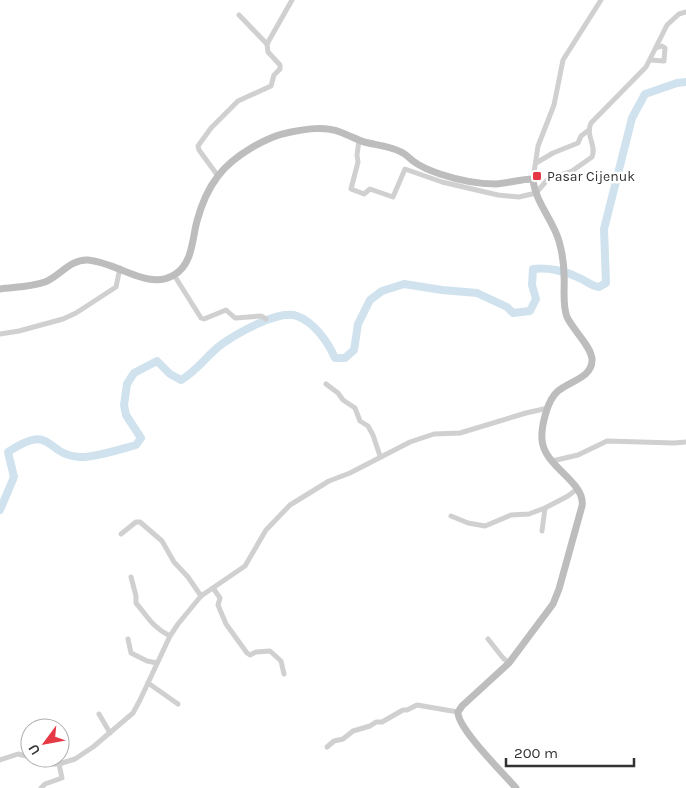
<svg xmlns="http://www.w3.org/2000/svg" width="686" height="788" viewBox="0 0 686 788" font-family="Karla,sans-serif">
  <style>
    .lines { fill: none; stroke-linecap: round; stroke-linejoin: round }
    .river { stroke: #cfe2ee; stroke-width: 8 }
    .minor { stroke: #d0d0d0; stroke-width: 5 }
    .secondary { stroke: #bdbdbd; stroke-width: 7 }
    .poi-dot { fill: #e63946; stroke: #fff; stroke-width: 2 }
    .labels { text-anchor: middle; stroke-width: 5; stroke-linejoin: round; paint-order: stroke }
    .poi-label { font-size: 14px; fill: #333; stroke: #fff; text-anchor: start }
  </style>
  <rect width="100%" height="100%" fill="#fff"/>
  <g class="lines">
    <path class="river" d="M0 510 14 477 8 452C54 422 43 454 79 457 93 458 121 449 136 445L141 438 126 415 124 405 127 384 134 373 157 361 170 374 181 380C197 371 207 355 222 344 236 334 279 309 297 316 314 322 328 342 335 358H345L354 350 358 324 370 300 382 291 404 284 442 290 477 293 507 307 513 313 530 311 536 299 532 285 533 269C547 267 565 271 577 277 586 280 590 286 599 287L606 283 604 229 632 118 645 94 677 83 686 82"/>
    <g class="minor">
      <polyline points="239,15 267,44"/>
      <polyline points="651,60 664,61 665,48 662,46 656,48"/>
      <path d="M359 140 357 155 358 162 351 189 364 194 370 189 393 197 405 169 442 182 498 195 519 197 536 193 548 179 572 171 592 157C597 145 585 136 591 123L646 67 667 25 679 14 686 12"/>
      <polyline points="536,163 553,153 578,143 581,136 589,130"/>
      <polyline points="218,176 199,150 198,146 211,128 238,101 271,86 274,75 280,69 280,65 268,52 267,44 292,0"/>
      <polyline points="533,179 538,146 554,105 563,60 601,0"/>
      <polyline points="174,275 201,318 204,319 226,310 235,318 261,316 266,319"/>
      <polyline points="0,334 19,331 63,319 76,313 116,287 120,268"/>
      <polyline points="326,384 338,393 343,400 355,408 360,421 368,426 373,435 380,456"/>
      <polyline points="552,461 578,455 607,441 674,443 686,442"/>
      <polyline points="451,516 468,523 485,526 511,515 529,514 545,508 568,496 577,489"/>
      <polyline points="542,531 545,508"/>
      <polyline points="121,534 136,522 140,522 162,541 174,562 188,577 201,596"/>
      <path d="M131 577 136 596V603C148 617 152 627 170 636"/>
      <polyline points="213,588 220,598 218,605 226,624 247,653 250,655 256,652 270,651 281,661 284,674"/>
      <polyline points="128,639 131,653 147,661 157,663"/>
      <polyline points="488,639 503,658 509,663"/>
      <polyline points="148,683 178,704"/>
      <polyline points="99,714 110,733"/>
      <polyline points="327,747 334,741 343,739 353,731 370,726 376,722 382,722 403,710 407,710 417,705 458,712"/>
      <polyline points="34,758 51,764 59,764 75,759 93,747 133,713 140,700 170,636 178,624 201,596 245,566 266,530 290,505 329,481 350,473 410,442 434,434 460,433 526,413 548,408"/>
      <polyline points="0,760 18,754 30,757"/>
      <polyline points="41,788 45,784 62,778 59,764"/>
    </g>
    <path class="secondary" d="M0 289C15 287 31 287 45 282 60 276 70 259 88 260 117 262 148 291 174 275 193 264 192 239 197 221 201 206 208 189 218 176 233 156 267 136 291 132 307 129 324 126 340 132 348 135 356 139 364 142 376 145 390 146 401 152 406 154 409 158 413 161 421 167 431 171 440 174 458 180 477 184 496 184 509 183 521 179 533 179 535 202 553 220 559 241 562 252 564 264 564 275 565 289 562 304 567 317 573 330 591 346 592 359 593 378 569 381 558 391 547 400 541 427 542 440 544 467 586 482 582 506L559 589 553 604 509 663 462 706 458 712C457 728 504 774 516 788"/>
  </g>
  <rect class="poi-dot" x="532" y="171" width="10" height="10" rx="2.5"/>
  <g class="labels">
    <g class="poi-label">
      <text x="547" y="181">Pasar Cijenuk</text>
    </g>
  </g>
  <g transform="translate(45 743) rotate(238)"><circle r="24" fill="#ffffff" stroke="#adadad"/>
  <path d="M0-4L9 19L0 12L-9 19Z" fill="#e63946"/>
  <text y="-8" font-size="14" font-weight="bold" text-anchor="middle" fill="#333333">U</text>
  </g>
  <path d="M506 758v8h128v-8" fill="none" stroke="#333333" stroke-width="2.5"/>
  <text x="514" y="758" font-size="15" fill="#333333" stroke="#ffffff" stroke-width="4" paint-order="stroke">200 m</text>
</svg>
